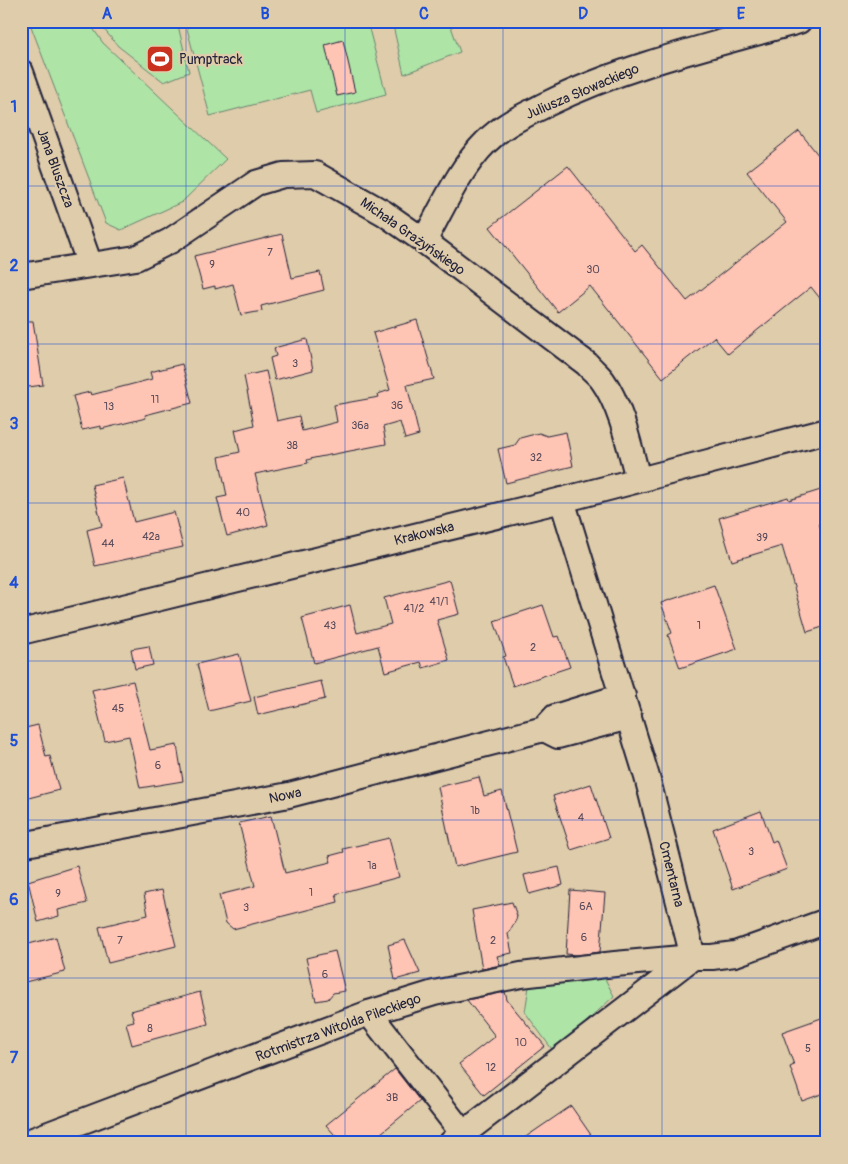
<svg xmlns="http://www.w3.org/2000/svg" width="848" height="1164" viewBox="0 0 848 1164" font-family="Pangolin,sans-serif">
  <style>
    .green { fill: #aee4a6; stroke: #688370 }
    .building { fill: #fec4b4; stroke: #22223b }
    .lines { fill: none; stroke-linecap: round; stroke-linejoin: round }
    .minor-casing { stroke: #22223b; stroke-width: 28 }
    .minor { stroke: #dfccaa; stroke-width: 24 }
    .grid { fill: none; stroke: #1d4ed8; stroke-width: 1; stroke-opacity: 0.55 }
    .labels { text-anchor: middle; stroke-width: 4.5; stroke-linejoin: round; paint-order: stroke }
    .number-label { font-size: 11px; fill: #594a59 }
    .poi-label { font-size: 14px; fill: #22223b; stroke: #dfccaa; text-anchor: start }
    .street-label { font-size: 14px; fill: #22223b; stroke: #dfccaa }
    .neatline { fill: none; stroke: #1d4ed8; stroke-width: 2 }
    .grid-label { font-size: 16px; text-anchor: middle; font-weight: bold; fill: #1d4ed8 }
  </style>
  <rect width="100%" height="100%" fill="#dfccaa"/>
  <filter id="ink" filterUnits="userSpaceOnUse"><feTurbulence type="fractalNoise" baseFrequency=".02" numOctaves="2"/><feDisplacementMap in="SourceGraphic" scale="10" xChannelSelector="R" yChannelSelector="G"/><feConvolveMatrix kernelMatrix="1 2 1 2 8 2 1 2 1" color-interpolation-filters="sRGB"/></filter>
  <g filter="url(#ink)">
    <g class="green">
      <polygon points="29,21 88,21 103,43 226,159 182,202 121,230 106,223"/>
      <polygon points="97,21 177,21 189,72 164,82 118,46"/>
      <polygon points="185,21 367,21 386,94 316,113 310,90 210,116"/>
      <polygon points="392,21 449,21 460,52 404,74"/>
      <polygon points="604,977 614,996 554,1052 525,1012 530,980"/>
    </g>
    <g class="building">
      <polygon points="343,40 355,92 337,96 325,45"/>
      <polygon points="799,131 827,166 827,307 811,287 728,354 714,337 663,378 590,286 558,312 490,227 568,166 635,251 642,245 687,301 787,222 747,172"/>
      <polygon points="282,234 292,278 320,272 324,290 261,306 262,311 241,315 233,284 215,289 215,286 203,289 194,256"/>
      <polygon points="417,320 434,379 407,385 419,435 405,439 400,422 383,427 386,444 314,458 307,460 308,463 255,474 268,525 227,536 217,498 227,496 219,457 240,452 235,430 254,425 244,376 266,371 277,421 299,416 302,431 337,422 334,405 379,397 378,394 390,390 373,333"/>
      <polygon points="21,321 33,321 43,385 21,388"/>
      <polygon points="307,339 313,370 275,380 270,358 276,356 274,348"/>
      <polygon points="182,364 192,403 145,415 146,418 101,429 101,426 82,430 73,396 90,392 91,395 152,379 150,372"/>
      <polygon points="566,432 573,466 506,483 498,449 515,445 520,438 539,433 547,436"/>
      <polygon points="123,478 134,522 174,512 183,547 95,566 87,530 102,526 92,485"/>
      <polygon points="827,488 827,521 819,523 827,550 827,606 821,608 826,626 807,632 782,546 732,561 719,518 788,497 789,500"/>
      <polygon points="450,580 459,614 437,620 449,660 423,668 421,662 385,672 378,646 314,663 302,618 350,605 357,633 391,624 384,598"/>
      <polygon points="714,585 737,649 680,668 668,635 672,633 661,603"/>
      <polygon points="543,605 554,637 559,636 570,667 513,686 503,657 506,656 494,621"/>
      <polygon points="149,646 153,665 135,669 131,649"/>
      <polygon points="239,654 251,701 209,711 197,664"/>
      <polygon points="133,681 150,750 177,745 183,781 140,788 129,736 105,741 92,690"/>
      <polygon points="321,681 325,699 258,715 254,697"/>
      <polygon points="38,725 46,757 50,756 59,790 21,800 21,729"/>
      <polygon points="479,777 484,796 502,791 517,852 455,867 438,787"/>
      <polygon points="591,784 609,838 571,850 553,796"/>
      <polygon points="761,811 772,842 776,840 787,869 733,889 713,829"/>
      <polygon points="271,816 285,873 331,862 329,856 344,852 343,849 389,838 399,877 336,894 338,902 233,929 226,923 219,895 255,886 239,823"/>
      <polygon points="77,866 87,903 58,910 59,916 38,922 28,881"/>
      <polygon points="559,867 563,885 529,894 524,875"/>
      <polygon points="162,890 176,946 108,963 99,927 148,915 144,894"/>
      <polygon points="570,890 605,893 600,952 577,955 566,954"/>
      <polygon points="512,902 517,916 516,920 508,934 512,953 497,956 500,965 482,969 472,910"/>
      <polygon points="56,937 65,972 21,983 21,946"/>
      <polygon points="405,940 420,973 395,980 388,945"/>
      <polygon points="335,951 345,991 333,993 328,999 316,1001 306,958"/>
      <polygon points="200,992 208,1024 132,1045 126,1023 134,1021 131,1011"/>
      <polygon points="505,992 507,1000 545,1046 484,1095 459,1064 495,1036 467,1000"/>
      <polygon points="827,1016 827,1092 802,1101 790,1067 794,1065 782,1032"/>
      <polygon points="395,1069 420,1101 369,1143 342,1143 326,1125"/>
      <polygon points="571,1106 591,1135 581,1143 517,1143"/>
    </g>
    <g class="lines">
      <g class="minor-casing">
        <g id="minor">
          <polyline points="21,72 90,265"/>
          <path d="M424 241C443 207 459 169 486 142 505 123 524 116 547 104 626 65 714 45 799 21"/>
          <path d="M21 276 136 258 170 241 256 183 283 175 315 174 384 213 424 241 587 364C592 370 599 375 603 381 621 406 630 449 638 479"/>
          <polyline points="562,500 647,777 693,957"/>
          <polyline points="21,632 562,500 827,431"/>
          <polyline points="544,729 558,736 629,717"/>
          <polyline points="21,845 289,795 544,729 555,717 623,696"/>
          <polyline points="369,1013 464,1135"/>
          <polyline points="25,1143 369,1013 434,993 521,975 615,964 693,957 712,957 735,954 827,921"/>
          <polyline points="451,1143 693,957"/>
        </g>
      </g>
      <use href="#minor" class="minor"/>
    </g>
  </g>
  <path class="grid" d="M186 21V1143M345 21V1143M503 21V1143M662 21V1143M21 186H827M21 344H827M21 503H827M21 661H827M21 820H827M21 978H827"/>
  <defs>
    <g id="stadium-square" transform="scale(1.4375)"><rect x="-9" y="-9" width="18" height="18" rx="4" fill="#c8321e" stroke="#dfccaa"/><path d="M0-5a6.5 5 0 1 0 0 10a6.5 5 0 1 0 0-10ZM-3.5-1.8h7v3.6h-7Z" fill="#fff"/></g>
  </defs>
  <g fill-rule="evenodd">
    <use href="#stadium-square" x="160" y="59"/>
  </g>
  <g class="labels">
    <g class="number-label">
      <text x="270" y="256">7</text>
      <text x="212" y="268">9</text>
      <text x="593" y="273">30</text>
      <text x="295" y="367">3</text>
      <text x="155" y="403">11</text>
      <text x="397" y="409">36</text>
      <text x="109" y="410">13</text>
      <text x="360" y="429">36a</text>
      <text x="292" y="449">38</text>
      <text x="536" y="461">32</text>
      <text x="243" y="516">40</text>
      <text x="151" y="540">42a</text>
      <text x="762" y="541">39</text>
      <text x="108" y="547">44</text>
      <text x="439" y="605">41/1</text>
      <text x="414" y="612">41/2</text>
      <text x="330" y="629">43</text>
      <text x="699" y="629">1</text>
      <text x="533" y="651">2</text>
      <text x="118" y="712">45</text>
      <text x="158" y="769">6</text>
      <text x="475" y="814">1b</text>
      <text x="581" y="821">4</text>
      <text x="751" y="855">3</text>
      <text x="372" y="869">1a</text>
      <text x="311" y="896">1</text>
      <text x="58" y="897">9</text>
      <text x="586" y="910">6A</text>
      <text x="246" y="911">3</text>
      <text x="584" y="941">6</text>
      <text x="120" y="944">7</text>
      <text x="493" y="944">2</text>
      <text x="325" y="978">6</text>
      <text x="150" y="1032">8</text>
      <text x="521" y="1046">10</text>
      <text x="808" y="1052">5</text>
      <text x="491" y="1071">12</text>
      <text x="392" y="1101">3B</text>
    </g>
    <g class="poi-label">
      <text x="179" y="64">Pumptrack</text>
    </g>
    <g class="street-label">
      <text transform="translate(582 91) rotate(-23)" y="5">Juliusza Słowackiego</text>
      <text transform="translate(56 168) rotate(70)" y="5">Jana Bluszcza</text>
      <text transform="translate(413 236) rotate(35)" y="5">Michała Grażyńskiego</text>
      <text transform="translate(424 533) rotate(-14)" y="5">Krakowska</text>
      <text transform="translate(285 795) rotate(-12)" y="5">Nowa</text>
      <text transform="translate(672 874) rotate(76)" y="5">Cmentarna</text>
      <text transform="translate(338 1027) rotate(-20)" y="5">Rotmistrza Witolda Pileckiego</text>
    </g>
  </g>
  <rect width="848" height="1164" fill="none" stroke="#dfccaa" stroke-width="55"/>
  <rect x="28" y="28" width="792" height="1108" class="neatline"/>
  <g class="grid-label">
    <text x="107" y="19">A</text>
    <text x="265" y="19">B</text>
    <text x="424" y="19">C</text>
    <text x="583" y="19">D</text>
    <text x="741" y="19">E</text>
    <text x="14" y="112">1</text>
    <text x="14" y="271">2</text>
    <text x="14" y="429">3</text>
    <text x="14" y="588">4</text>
    <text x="14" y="746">5</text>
    <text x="14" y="905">6</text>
    <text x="14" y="1063">7</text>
  </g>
</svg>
